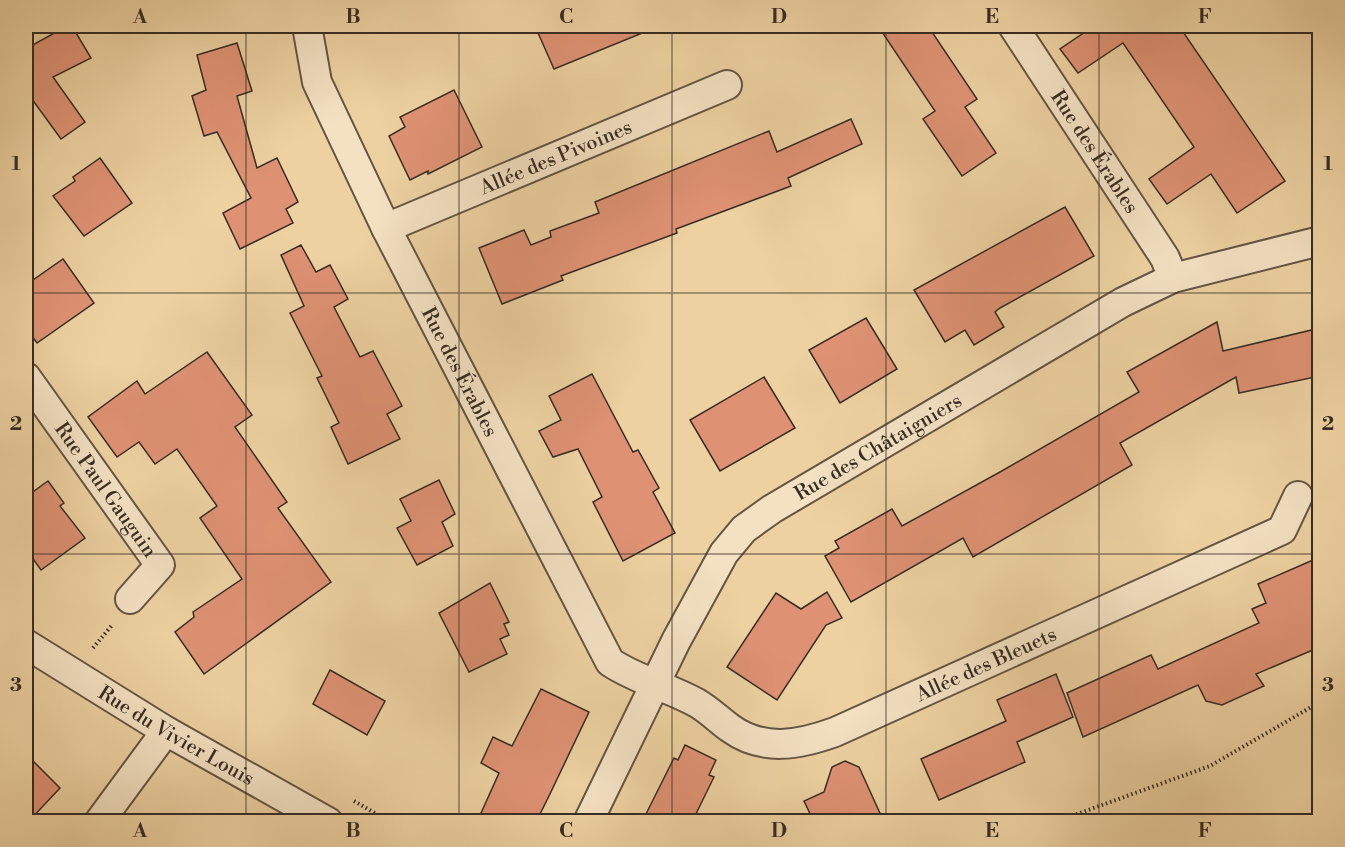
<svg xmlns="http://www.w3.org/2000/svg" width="1345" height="847" viewBox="0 0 1345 847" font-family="'Libre Bodoni',serif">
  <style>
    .building { fill: #de9273; stroke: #372c24; stroke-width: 1.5 }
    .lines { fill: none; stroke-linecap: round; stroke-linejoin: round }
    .minor-casing { stroke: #645543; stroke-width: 32 }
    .path { stroke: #372c24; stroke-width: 4; stroke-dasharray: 1.5 3; stroke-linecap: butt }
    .minor { stroke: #f3e1c2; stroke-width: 28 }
    .grid { fill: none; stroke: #372c24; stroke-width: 1.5; stroke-opacity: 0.55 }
    .labels { text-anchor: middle; stroke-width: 4.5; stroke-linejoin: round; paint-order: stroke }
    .street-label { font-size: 20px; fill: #372c24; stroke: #f3e1c2 }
    .neatline { fill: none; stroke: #372c24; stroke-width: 2 }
    .grid-label { font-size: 20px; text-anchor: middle; font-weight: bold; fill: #372c24 }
  </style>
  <rect width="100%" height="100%" fill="#edd1a1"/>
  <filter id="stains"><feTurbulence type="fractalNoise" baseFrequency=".00333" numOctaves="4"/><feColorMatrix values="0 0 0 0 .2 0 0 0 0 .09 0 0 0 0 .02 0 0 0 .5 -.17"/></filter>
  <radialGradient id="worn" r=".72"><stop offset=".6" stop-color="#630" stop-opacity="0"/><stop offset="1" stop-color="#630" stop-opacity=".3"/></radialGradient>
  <g class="building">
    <polygon points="67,26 72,26 91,58 53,77 85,122 61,139 26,91 26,39 31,46"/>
    <polygon points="535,26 657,26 657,27 554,69"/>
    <polygon points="878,26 928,26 977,99 965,107 996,153 962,176 923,119 935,111"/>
    <polygon points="1094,26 1179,26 1285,181 1237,213 1211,174 1167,204 1149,179 1194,147 1123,43 1078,73 1060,49"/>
    <polygon points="237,43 252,91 237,96 257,168 277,158 298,202 286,209 293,223 240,249 223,213 251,198 217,132 204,136 192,96 206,90 197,55"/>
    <polygon points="454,90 482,147 428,174 428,171 410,180 389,136 405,127 400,117"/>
    <polygon points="851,119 862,144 788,178 791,186 676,229 677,233 561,276 563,280 502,304 479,248 524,230 531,245 551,237 550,231 599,213 595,202 769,131 777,152"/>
    <polygon points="100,158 132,203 84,236 53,196 75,181 73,177"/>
    <polygon points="1065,207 1094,256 1000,308 995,312 1004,327 974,345 965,330 945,342 914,290"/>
    <polygon points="301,245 316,272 330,265 348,299 334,307 360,357 373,351 402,406 387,414 400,439 348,464 331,427 339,423 317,378 322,376 290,313 304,306 281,255"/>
    <polygon points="63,259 94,303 37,343 26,328 26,285"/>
    <polygon points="866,318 897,369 840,403 809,350"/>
    <polygon points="1217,322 1223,351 1320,328 1320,376 1239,393 1236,377 1120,443 1132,465 973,557 963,538 851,602 825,556 839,548 835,541 892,509 902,526 1000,472 1139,392 1127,372"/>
    <polygon points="207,352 252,415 235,427 287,502 278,508 331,582 204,674 175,632 194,617 193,612 242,579 200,518 217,506 177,449 155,464 139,442 117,457 88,417 137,381 145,394"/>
    <polygon points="592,374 633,452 638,450 659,488 653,492 675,533 623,561 593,502 602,497 578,449 553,457 539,431 561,420 549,396"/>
    <polygon points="764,377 795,428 720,471 690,420"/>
    <polygon points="439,480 455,514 442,522 453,546 417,565 397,528 411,521 400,499"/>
    <polygon points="48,481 64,503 60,506 85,538 41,570 26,549 26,497"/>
    <polygon points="1320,557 1320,647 1256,674 1264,686 1222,705 1206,701 1198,685 1083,737 1067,693 1151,655 1158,669 1259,623 1252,609 1266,603 1258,584"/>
    <polygon points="490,583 509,622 504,624 509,635 500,639 507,654 469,672 439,613"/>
    <polygon points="827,592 842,618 826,625 777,700 727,667 776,593 801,609"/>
    <polygon points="330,670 385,701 367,735 313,704"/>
    <polygon points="1056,674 1073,717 1017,742 1025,762 939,800 921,759 1006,721 997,700"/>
    <polygon points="541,689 589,712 549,796 536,822 477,822 499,773 481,763 493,737 512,746"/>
    <polygon points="685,745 716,760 709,775 714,777 692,822 642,822 674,758 678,760"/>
    <polygon points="26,754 60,788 28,822 26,822"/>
    <polygon points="845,761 859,767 884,822 814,822 804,801 824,792 832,767"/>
  </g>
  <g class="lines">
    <g class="minor-casing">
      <g id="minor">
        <path id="s1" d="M307 26 317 82 386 228 610 662C637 680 668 687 697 703 709 710 719 720 730 728 763 752 799 745 835 732L1282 530 1298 496"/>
        <path id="s2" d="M1013 26 1165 258 1173 278"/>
        <path id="s3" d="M386 228 727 85"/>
        <path id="s4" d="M26 377 160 565 130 599"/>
        <path id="s5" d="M26 644 166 731 328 822"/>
        <polyline points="99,822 166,731"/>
        <path id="s6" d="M588 822 676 641 724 553 744 529 772 509 1123 302 1173 278 1320 241"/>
      </g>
    </g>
    <g class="path">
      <polyline points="93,648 113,624"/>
      <polyline points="354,801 390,822"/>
      <polyline points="1055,822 1210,766 1320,702"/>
    </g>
    <use href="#minor" class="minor"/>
  </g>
  <path class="grid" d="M246 26V822M459 26V822M672 26V822M886 26V822M1099 26V822M26 293H1320M26 554H1320"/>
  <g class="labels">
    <g class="street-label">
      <text dy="7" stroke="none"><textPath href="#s2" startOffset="150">Rue des Érables</textPath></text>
      <text dy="7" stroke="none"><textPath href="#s3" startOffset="184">Allée des Pivoines</textPath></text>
      <text dy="7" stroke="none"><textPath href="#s1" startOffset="380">Rue des Érables</textPath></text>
      <text dy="7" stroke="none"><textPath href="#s6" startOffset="490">Rue des Châtaigniers</textPath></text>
      <text dy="7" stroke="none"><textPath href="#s4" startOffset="138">Rue Paul Gauguin</textPath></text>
      <text dy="7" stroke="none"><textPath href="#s1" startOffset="1120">Allée des Bleuets</textPath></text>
      <text dy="7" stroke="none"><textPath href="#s5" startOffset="176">Rue du Vivier Louis</textPath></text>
    </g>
  </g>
  <rect width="1345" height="847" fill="none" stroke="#edd1a1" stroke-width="66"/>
  <rect x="33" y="33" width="1279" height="781" class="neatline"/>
  <g class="grid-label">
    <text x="140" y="23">A</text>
    <text x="353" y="23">B</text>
    <text x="566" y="23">C</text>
    <text x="779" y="23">D</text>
    <text x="992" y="23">E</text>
    <text x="1205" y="23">F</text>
    <text x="16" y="170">1</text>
    <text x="1328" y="170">1</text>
    <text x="16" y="430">2</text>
    <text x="1328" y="430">2</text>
    <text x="16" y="691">3</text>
    <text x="1328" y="691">3</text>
    <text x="140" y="837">A</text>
    <text x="353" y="837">B</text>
    <text x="566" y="837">C</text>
    <text x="779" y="837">D</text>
    <text x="992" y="837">E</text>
    <text x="1205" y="837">F</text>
  </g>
  <rect width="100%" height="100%" filter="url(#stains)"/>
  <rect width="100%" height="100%" fill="url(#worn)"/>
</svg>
